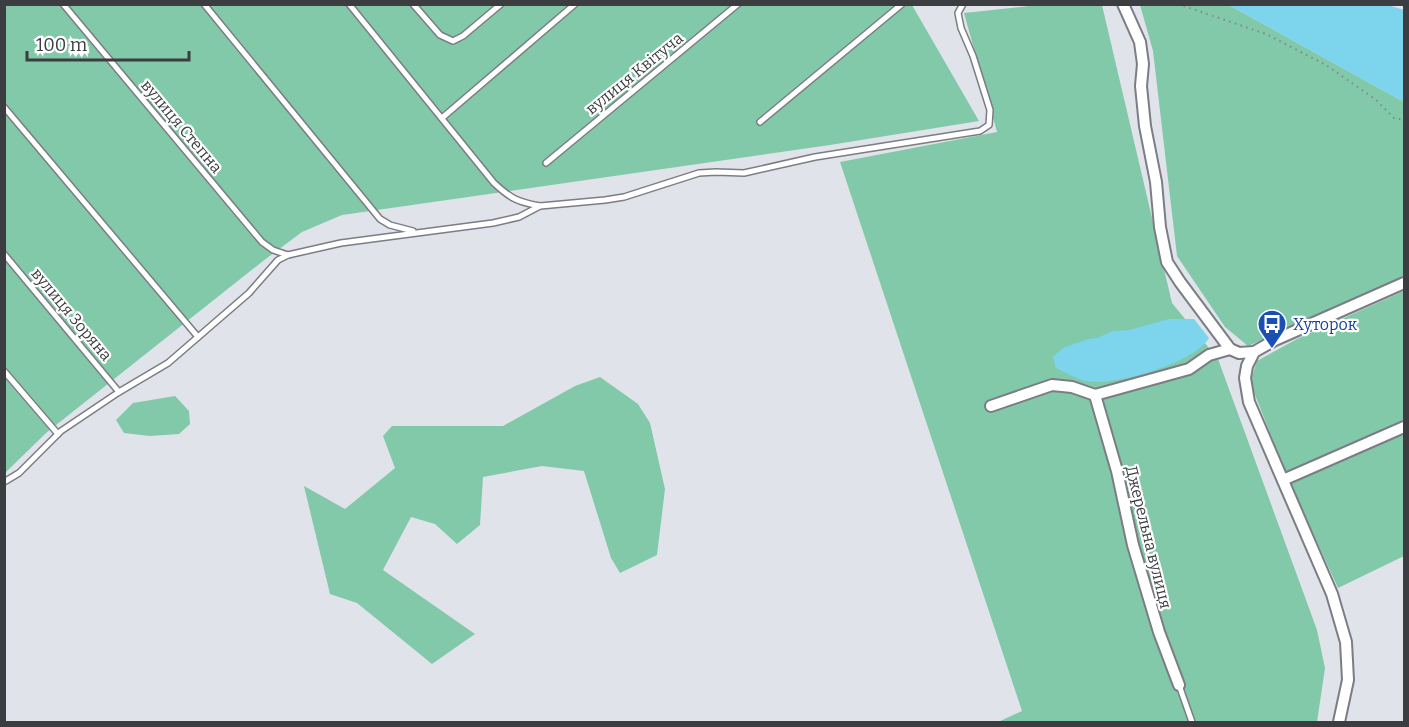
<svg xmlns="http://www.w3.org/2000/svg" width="1409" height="727" viewBox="0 0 1409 727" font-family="Bitter,serif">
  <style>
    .green { fill: #81c9a9 }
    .water { fill: #7dd4ed }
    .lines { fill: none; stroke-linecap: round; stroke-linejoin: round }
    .lane-casing { stroke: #7c7d84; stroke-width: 8 }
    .street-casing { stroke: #7c7d84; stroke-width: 14 }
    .path { stroke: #86888d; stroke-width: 2; stroke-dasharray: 1.5 4.5; stroke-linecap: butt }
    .lane { stroke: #fff; stroke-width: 5 }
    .street { stroke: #fff; stroke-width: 10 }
    .labels { text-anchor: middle; stroke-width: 4.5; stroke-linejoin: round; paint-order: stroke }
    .street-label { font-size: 16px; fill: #3c3d40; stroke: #fff }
    .transit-label { font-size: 16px; fill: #164399; stroke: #fff; text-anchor: start }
  </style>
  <rect width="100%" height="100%" fill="#e1e3ea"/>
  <g class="green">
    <polygon points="5,5 912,5 979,121 830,145 342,215 302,232 263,261 46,433 5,473"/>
    <polygon points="1038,5 1102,5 1172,303 1218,359 1317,630 1325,668 1317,722 998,722 1022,711 840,162 997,132 964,13"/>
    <polygon points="1140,5 1229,5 1404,102 1404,276 1248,346 1225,327 1177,256 1153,51"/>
    <polygon points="1404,291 1404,556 1338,588 1286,474 1250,382 1257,361 1297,339"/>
    <polygon points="600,377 638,404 650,423 665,489 657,555 620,573 611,558 584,471 542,466 483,477 480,525 457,544 435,524 411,517 383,570 475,634 432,664 357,603 330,594 304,486 345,509 395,468 383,436 392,426 503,426 575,386"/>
    <polygon points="175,396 189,411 190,424 179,434 150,436 124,433 116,420 133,403"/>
  </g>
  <g class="water">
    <polygon points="1388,5 1404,10 1404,102 1229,5"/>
    <path d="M1169 319H1194L1209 338C1195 363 1113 387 1086 381 1076 379 1065 372 1056 368L1053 357 1063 348 1088 339 1097 338 1113 331 1129 330Z"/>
  </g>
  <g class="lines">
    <g class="lane-casing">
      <g id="lane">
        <polyline points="63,4 262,242 273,250 288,255"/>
        <polyline points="204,4 380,219 390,225 413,231"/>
        <path d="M349 4 494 183C511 199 518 202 540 206"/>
        <polyline points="413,4 440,35 453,41 463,36 501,4"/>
        <polyline points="4,107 198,337"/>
        <polyline points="442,118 575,4"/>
        <polyline points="760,122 902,4"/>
        <polyline points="546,163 738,4"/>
        <polyline points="4,254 119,392"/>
        <polyline points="4,371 58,434"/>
        <polyline points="4,482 19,473 61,431 119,392 168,363 249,293 278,260 288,255 341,243 493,223 519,217 540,206 605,200 624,197 699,173 716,172 744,173 815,157 980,131 989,125 990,110 973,56 961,28 958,13 963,4"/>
        <polyline points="1179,685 1192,722"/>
      </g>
    </g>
    <g class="street-casing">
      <g id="street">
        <polyline points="1123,4 1140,42 1143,64 1141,86 1145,126 1156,182 1160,227 1167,262 1180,282 1230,349 1239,353 1254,352"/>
        <polyline points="1095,395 1117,471 1133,545 1159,632 1179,685"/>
        <polyline points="991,406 1052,385 1072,387 1095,395 1189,369 1209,355 1230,349"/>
        <polyline points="1283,480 1404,427"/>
        <polyline points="1339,722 1348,680 1346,642 1332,594 1249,402 1245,378 1247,366 1254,352 1275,340 1404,283"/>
      </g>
    </g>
    <polyline class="path" points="1178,4 1266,34 1326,65 1375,99 1394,118 1404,120"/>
    <use href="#lane" class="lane"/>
    <use href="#street" class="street"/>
  </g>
  <defs>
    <g id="bus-pin" transform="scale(1.5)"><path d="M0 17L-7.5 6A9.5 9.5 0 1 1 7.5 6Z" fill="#1a4fb4" stroke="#fff"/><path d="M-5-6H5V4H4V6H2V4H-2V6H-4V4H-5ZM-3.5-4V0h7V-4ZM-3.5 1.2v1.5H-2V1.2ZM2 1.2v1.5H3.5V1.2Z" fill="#fff"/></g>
  </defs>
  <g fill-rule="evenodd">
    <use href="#bus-pin" x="1272" y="324"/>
  </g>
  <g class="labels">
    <g class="street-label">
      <text transform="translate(634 73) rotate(-39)" y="6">вулиця Квітуча</text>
      <text transform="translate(182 126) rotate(50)" y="6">вулиця Степна</text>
      <text transform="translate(72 314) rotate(50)" y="6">вулиця Зоряна</text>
      <text transform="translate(1149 537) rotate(76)" y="6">Джерельна вулиця</text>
    </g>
    <g class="transit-label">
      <text x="1293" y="330">Хуторок</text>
    </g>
  </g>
  <rect width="1409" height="727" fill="none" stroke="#3c3d40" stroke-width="12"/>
  <path d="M27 51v9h162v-9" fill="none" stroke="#3c3d40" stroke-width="3"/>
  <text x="36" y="51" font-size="18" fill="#3c3d40" stroke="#ffffff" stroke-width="4.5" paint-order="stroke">100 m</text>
</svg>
